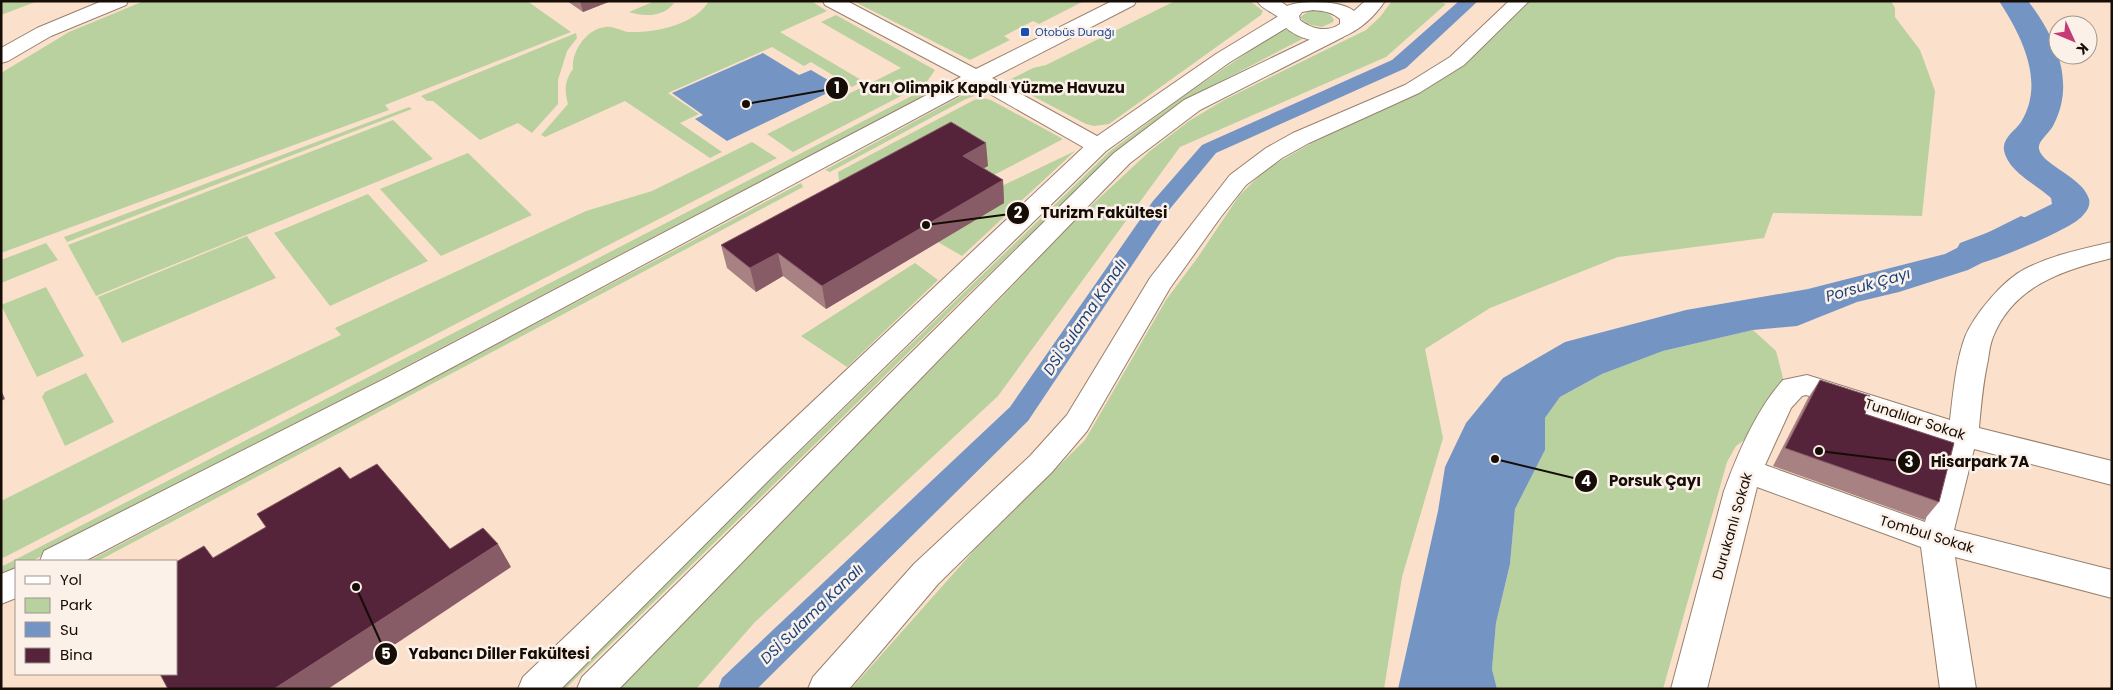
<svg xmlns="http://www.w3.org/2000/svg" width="2113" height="690" viewBox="0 0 2113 690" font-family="Poppins,sans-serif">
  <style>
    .green { fill: #b8d19f }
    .water { fill: #7495c4 }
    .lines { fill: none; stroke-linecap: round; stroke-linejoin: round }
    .canal { fill: #7495c4; fill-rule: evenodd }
    .river { fill: #7495c4; fill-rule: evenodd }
    .minor-casing { stroke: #98806d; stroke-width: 2 }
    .tertiary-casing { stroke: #98806d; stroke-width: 2 }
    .minor { fill: #fff; fill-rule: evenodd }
    .tertiary { fill: #fff; fill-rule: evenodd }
    .wall { fill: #a88283 }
    .shaded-wall { fill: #875c66 }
    .building { fill: #55233a; stroke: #875c66 }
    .transit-dot { fill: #1a4fb4; stroke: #fcf1e9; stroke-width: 2 }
    .labels { text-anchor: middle; stroke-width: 5; stroke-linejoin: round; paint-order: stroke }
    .far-transit-label { font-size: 11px; fill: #164399; stroke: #fcf1e9; text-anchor: start }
    .street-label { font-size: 14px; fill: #160d07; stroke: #fcf1e9 }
    .water-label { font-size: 15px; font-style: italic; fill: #16427c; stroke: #fcf1e9 }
    .leader { fill: none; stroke: #160d07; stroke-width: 2 }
    .callout-dot { fill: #160d07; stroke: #fcf1e9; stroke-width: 2 }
    .mark-label { font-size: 15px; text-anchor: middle; font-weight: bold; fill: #fff }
    .callout-label { font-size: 15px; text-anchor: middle; font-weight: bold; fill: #160d07; stroke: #fcf1e9; stroke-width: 5; stroke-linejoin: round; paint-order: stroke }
  </style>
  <rect width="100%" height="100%" fill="#fbe1cc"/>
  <g class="green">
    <polygon points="1,1 38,1 1,15"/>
    <polygon points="144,1 527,1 571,32 385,105 389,110 1,253 1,73 69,32"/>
    <path d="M655 1 674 3C664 17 644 17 629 12Z"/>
    <path d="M709 1H811L827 11 780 32 863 81 852 87 811 62 804 66 772 47 668 93 699 114 680 123 722 152 710 158 625 101 545 137 541 135 568 104C564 90 565 80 573 69 571 52 587 28 606 27 613 26 621 31 628 32 655 33 695 25 709 1Z"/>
    <polygon points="853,1 1084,1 1039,24 1033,21 1004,36 1010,40 970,60"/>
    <polygon points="1175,1 1250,1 1263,11 1261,15 1109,124 1094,126 1086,124 1010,84 1009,80 1033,68 1046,65"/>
    <polygon points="1392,1 1438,1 1446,4 1386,57 1180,147 998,396 755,622 696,689 616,689 1002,297 1068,227 1150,151 1189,121 1224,100 1366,30 1380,17"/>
    <polygon points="1527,1 1891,1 1895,8 1895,17 1920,50 1935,91 1922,216 1773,213 1764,238 1618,257 1490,308 1425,349 1443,438 1402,577 1384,689 851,689 977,547 1085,440 1166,300 1198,257 1239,196 1265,170 1310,144 1429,86"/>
    <path d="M1309 11C1319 10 1329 11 1334 20L1333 22 1322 27 1307 24 1300 17Z"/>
    <polygon points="836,15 935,70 926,83 793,152 767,134 901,68 821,22"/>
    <polygon points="1283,28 1304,38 1185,100 1114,154 966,296 565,689 555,689 1109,152 1181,98"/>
    <polygon points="576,33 577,38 567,51 558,80 558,104 532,133 518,123 480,140 433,101 427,101 421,96"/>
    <polygon points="929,87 935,90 32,561 16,561 16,569 1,577 1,567"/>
    <polygon points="973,94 977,95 966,99 830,172 825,170 961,96"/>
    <polygon points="982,98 991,100 1063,139 975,185 965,179 987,166 861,195 839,181 838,172 974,100"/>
    <polygon points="409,107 412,109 67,242 64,237"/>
    <polygon points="393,120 433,159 96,296 68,245"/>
    <polygon points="752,142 777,158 1,559 1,501 155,424 341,335 335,328 586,211 652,191"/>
    <polygon points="1075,151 962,256 938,242 987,193"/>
    <polygon points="468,153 532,215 441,256 380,189"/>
    <polygon points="801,183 803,187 98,561 89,561"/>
    <polygon points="368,194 428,261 330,306 274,233"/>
    <polygon points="247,236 276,278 122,343 98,297"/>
    <polygon points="46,243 58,260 1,283 1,260"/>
    <polygon points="915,263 938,280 847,367 801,336"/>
    <polygon points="46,287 84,356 37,377 1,305"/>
    <polygon points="1753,330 1776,351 1784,382 1747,438 1736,446 1727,462 1663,689 1497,689 1492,669 1496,623 1510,564 1515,509 1545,450 1545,418 1560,397 1602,374 1663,351"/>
    <polygon points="86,373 114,422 65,446 42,397 45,392"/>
  </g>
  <g class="water">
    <polygon points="763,53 799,75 811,70 840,87 727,141 695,119 703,115 672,93"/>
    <polygon points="2021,216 2034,221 2015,246 1968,270 1899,292 1857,302 1797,326 1753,330 1663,351 1602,374 1560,397 1545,418 1545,450 1515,509 1510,564 1496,623 1492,669 1497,689 1398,689 1438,511 1445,467 1466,423 1503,378 1565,342 1686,310 1808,289 1945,254"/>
  </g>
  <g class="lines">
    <polygon class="canal" points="1459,1 1478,1 1406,68 1216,153 1169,210 1028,421 757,689 718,689 722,678 1010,407 1153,201 1202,145 1392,60"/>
    <path class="river" d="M1999 1H2028C2055 36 2076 81 2054 124 2051 132 2037 141 2039 149 2042 165 2083 177 2089 199 2091 207 2085 214 2079 219 2067 230 1991 263 1975 264 1970 264 1965 262 1960 261L1955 252 1960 243 2013 223 2052 204 2051 198C2036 184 2008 172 2004 150 2002 138 2016 130 2021 122 2046 82 2021 35 1999 1Z"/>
    <g class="minor-casing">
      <g id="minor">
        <polygon points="102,1 128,1 126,5 51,36 8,61 1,63 1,48 37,28"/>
        <polygon points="823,1 847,1 976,69 1112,1 1136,1 1134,5 992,78 1106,141 1109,146 1106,151 1098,153 1090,151 976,86 410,390 85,561 40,561 44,551 390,376 961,77 825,5"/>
        <path d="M1257 1H1280L1287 6C1302 0 1341 0 1354 11L1365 1H1385C1364 32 1326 55 1290 31 1284 27 1283 21 1278 17 1271 11 1262 9 1257 1ZM1313 10C1324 11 1332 12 1340 19V24C1328 33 1311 29 1300 20L1299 16 1302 12Z"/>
        <polygon points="1509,1 1529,1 1464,65 1419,93 1309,143 1282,158 1246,185 1220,218 1170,288 1087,431 1052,472 938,584 849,689 808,689 813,677 914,564 1030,456 1067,415 1150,278 1230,175 1266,148 1293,133 1405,85 1450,57"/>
        <path d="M2112 242V258C2063 270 2013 286 1993 337 1990 344 1989 352 1988 360 1983 382 1981 405 1979 428L2112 461V485L1974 449 1954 530 2112 570V598L1955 557 1976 689H1940L1921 547 1757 487 1707 689H1671L1724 491C1738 453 1756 410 1783 380L1807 375 1950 420C1953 394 1956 361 1965 337 1974 315 2003 280 2025 269 2052 255 2082 249 2112 242ZM1806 395 1947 441 1925 522 1765 465 1791 408 1802 396Z"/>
        <polygon points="16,568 16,598 1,604 1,574"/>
      </g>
    </g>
    <g class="tertiary-casing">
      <g id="tertiary">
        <polygon points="1289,12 1296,14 1299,18 1296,22 1230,62 1106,151 780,469 561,689 518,689 523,677 758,453 1090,141 1216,54 1282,14"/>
        <polygon points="1336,27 1343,29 1346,33 1343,37 1200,110 1130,163 619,689 577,689 582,677 1114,153 1184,100"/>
      </g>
    </g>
    <use href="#minor" class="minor"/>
    <use href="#tertiary" class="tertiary"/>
  </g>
  <g class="wall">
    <polygon points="567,1 611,1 583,12"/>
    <polygon points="988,166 983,168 1003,180 1004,203 826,309 783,276 756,292 727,268 721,245"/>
    <polygon points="1820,380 1865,414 1939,502 1924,520 1773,466 1808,398"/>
  </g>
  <g class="shaded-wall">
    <polygon points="580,1 611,1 583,12"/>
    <polygon points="986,143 988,166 964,179 963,156"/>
    <polygon points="1003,180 1004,203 826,309 822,286"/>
    <polygon points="778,253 783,276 756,292 750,268"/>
    <polygon points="1,390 5,399 1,401"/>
    <polygon points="498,544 511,567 328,689 274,689"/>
  </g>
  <g class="building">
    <polygon points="951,122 986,143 963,156 1003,180 822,286 778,253 750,268 721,245"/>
    <polygon points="1820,380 1870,396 1865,414 1954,443 1939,502 1785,448"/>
    <polygon points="377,464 450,549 483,528 498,544 274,689 168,689 160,674 176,674 176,562 204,546 213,558 266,527 257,514 340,467 350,479"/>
  </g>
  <rect class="transit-dot" x="1020" y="27" width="10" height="10" rx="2.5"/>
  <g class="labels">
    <g class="far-transit-label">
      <text x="1035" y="36">Otobüs Durağı</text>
    </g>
    <g class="street-label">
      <text transform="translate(1915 419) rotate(18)" y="5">Tunalılar Sokak</text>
      <text transform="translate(1732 526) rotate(-74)" y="5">Durukanlı Sokak</text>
      <text transform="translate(1927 534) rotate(17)" y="5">Tombul Sokak</text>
    </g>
    <g class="water-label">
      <text transform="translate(1868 285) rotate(-16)" y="5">Porsuk Çayı</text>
      <text transform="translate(1085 317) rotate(-56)" y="5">DSİ Sulama Kanalı</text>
      <text transform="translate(812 614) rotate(-44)" y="5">DSİ Sulama Kanalı</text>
    </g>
  </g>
  <path class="leader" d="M746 104L837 88M926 225L1018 213M1819 451L1909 462M1495 459L1586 481M356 587L386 654"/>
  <g class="callout-dot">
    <circle cx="746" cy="104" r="5"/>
    <circle cx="926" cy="225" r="5"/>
    <circle cx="1819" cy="451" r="5"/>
    <circle cx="1495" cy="459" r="5"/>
    <circle cx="356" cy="587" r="5"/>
    <circle cx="837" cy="88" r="12"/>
    <circle cx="1018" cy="213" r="12"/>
    <circle cx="1909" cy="462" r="12"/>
    <circle cx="1586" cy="481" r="12"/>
    <circle cx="386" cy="654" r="12"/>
  </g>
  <g class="mark-label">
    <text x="837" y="93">1</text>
    <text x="1018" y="218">2</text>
    <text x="1909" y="467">3</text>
    <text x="1586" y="486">4</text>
    <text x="386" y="659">5</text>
  </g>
  <g class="callout-label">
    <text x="992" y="93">Yarı Olimpik Kapalı Yüzme Havuzu</text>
    <text x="1104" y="218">Turizm Fakültesi</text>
    <text x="1980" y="467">Hisarpark 7A</text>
    <text x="1655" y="486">Porsuk Çayı</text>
    <text x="499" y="659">Yabancı Diller Fakültesi</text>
  </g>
  <rect width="2113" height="690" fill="none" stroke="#160d07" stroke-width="5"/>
  <rect x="15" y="560" width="162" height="115" fill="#fcf1e9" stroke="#a0968f"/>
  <rect x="25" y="576" width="25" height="8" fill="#ffffff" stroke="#a0968f"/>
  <text x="60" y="585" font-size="15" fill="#160d07">Yol</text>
  <rect x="25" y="598" width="25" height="15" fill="#b8d19f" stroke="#a0968f"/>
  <text x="60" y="610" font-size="15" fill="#160d07">Park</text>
  <rect x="25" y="622" width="25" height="15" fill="#7495c4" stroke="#a0968f"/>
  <text x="60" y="635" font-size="15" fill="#160d07">Su</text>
  <rect x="25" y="648" width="25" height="15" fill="#55233a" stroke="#a0968f"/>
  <text x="60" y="660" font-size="15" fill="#160d07">Bina</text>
  <g transform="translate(2073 40) rotate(134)"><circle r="24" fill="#fcf1e9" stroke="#a0968f"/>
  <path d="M0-4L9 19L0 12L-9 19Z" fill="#c53b76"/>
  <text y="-8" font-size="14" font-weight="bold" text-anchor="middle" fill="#160d07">K</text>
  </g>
</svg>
